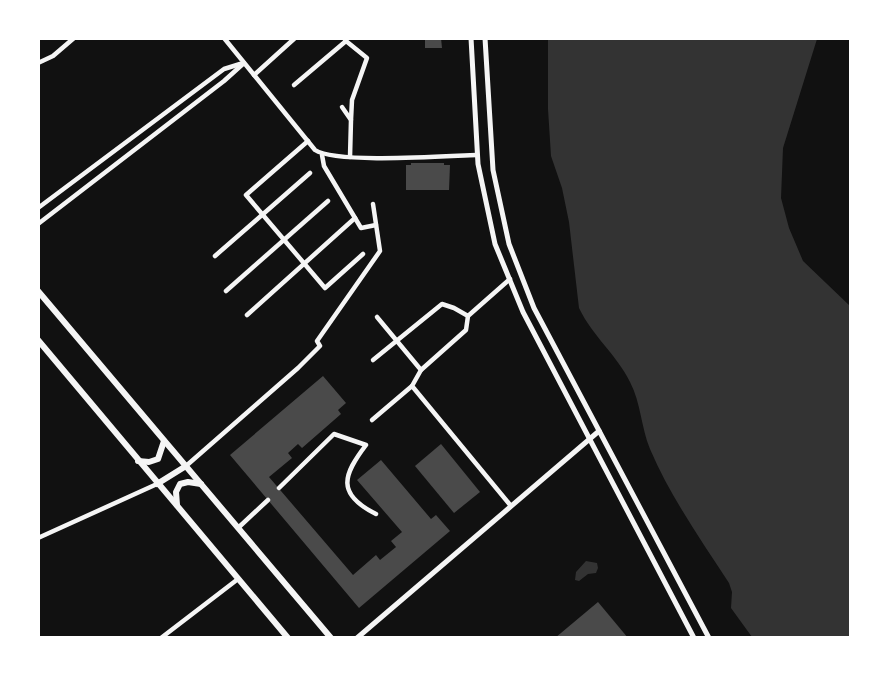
<svg xmlns="http://www.w3.org/2000/svg" width="889" height="676" viewBox="0 0 889 676" font-family="Barlow,sans-serif">
  <style>
    .water { fill: #333 }
    .building { fill: #4a4a4a }
    .lines { fill: none; stroke-linecap: round; stroke-linejoin: round }
    .minor { stroke: #f5f5f5; stroke-width: 4.5 }
    .tertiary { stroke: #f5f5f5; stroke-width: 5 }
    .secondary { stroke: #f5f5f5; stroke-width: 5 }
    .primary { stroke: #f5f5f5; stroke-width: 6 }
  </style>
  <rect width="100%" height="100%" fill="#111"/>
  <g class="water">
    <path d="M548 39H817L783 148 781 198 789 228 803 261 850 306V637H752L731 608 732 592 729 583C701 540 670 496 650 449 641 427 641 403 630 382 617 355 593 337 579 308L569 222 562 188 551 156 548 109Z"/>
    <polygon points="586,561 597,563 598,568 596,573 588,574 579,581 575,580 576,572"/>
  </g>
  <g class="building">
    <polygon points="425,38 441,38 442,48 425,48"/>
    <polygon points="411,163 444,163 444,165 450,165 449,190 406,190 406,165 411,165"/>
    <polygon points="323,376 346,403 338,410 341,414 302,448 298,444 288,453 292,458 269,477 353,575 376,555 380,560 396,547 391,541 402,532 357,480 381,460 431,519 436,515 450,531 359,608 230,455"/>
    <polygon points="441,444 480,492 454,513 415,466"/>
    <polygon points="598,602 628,638 555,638"/>
  </g>
  <g class="lines">
    <g class="minor">
      <path d="M224 38 315 150C336 164 446 156 477 155"/>
      <polyline points="346,41 367,58 352,100 351,120"/>
      <polyline points="38,63 53,56 74,38"/>
      <polyline points="254,75 295,38"/>
      <polyline points="294,85 346,41 344,38"/>
      <polyline points="342,107 351,120 350,157"/>
      <polyline points="308,141 246,195 325,288 363,254"/>
      <polyline points="322,155 324,166 361,228 376,225"/>
      <polyline points="38,208 224,69 240,64"/>
      <polyline points="38,224 224,81 244,63"/>
      <polyline points="215,256 310,173"/>
      <polyline points="510,279 468,316 466,330 421,370 412,386 511,506"/>
      <polyline points="226,291 328,201"/>
      <polyline points="247,315 355,218"/>
      <polyline points="377,317 421,370"/>
      <polyline points="373,360 442,304 454,308 468,316"/>
      <polyline points="372,420 412,386"/>
      <polyline points="186,466 298,368 320,346 317,341 380,251 373,204"/>
      <path d="M279 488 334 434 366 445C343 475 336 494 376 514"/>
      <polyline points="238,528 268,500"/>
      <polyline points="38,538 157,484"/>
      <polyline points="161,638 238,579"/>
    </g>
    <polyline class="tertiary" points="357,638 599,431"/>
    <g class="secondary">
      <polyline points="471,38 478,164 495,244 523,312 694,638"/>
      <polyline points="485,38 493,170 509,244 534,308 709,638"/>
    </g>
    <g class="primary">
      <polyline points="38,291 331,638"/>
      <polyline points="38,340 288,638"/>
      <polyline points="138,461 149,462 158,459 164,441"/>
      <polyline points="157,484 186,466"/>
      <polyline points="177,505 176,492 180,484 188,482 201,484"/>
    </g>
  </g>
  <rect width="889" height="676" fill="none" stroke="#ffffff" stroke-width="80"/>
</svg>
